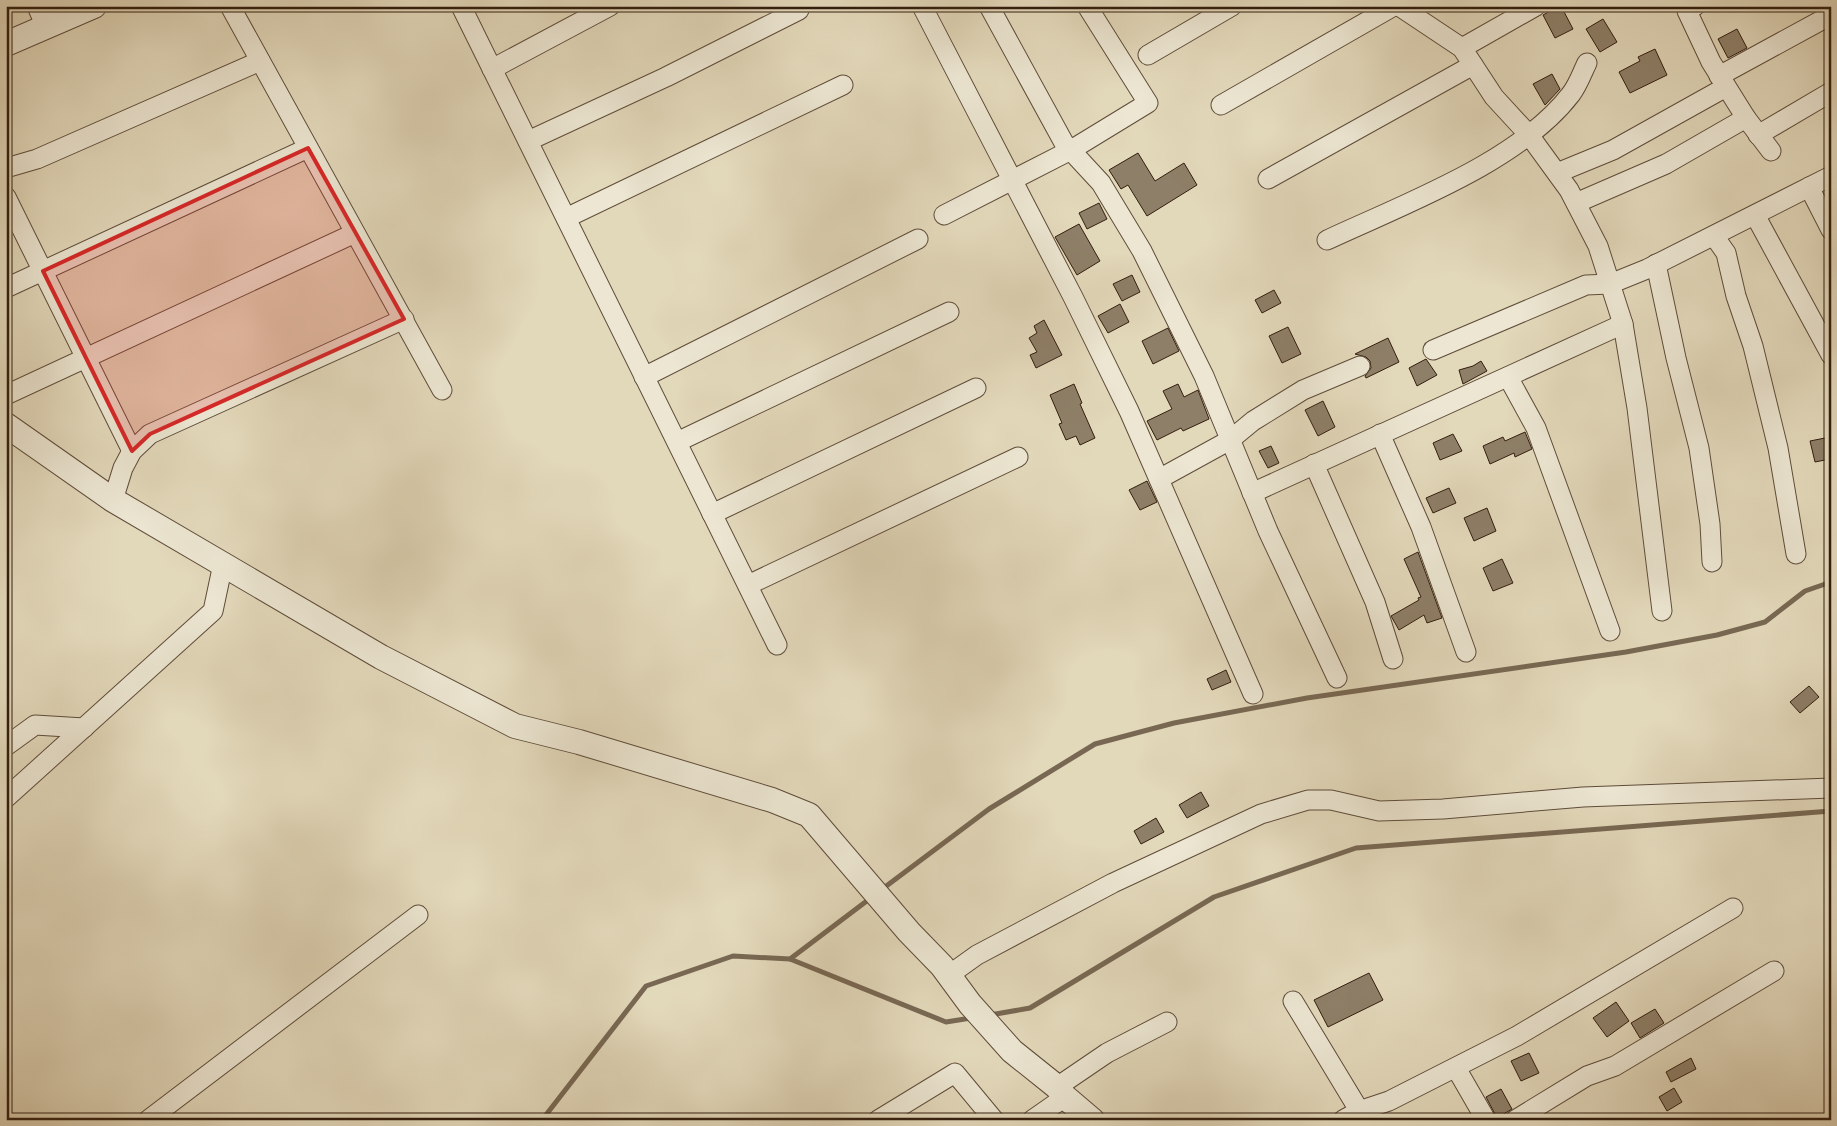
<svg xmlns="http://www.w3.org/2000/svg" width="1837" height="1126" viewBox="0 0 1837 1126" font-family="'IM FELL Double Pica',serif">
  <style>
    .lines { fill: none; stroke-linecap: round; stroke-linejoin: round }
    .stream { stroke: #786853; stroke-width: 5 }
    .building { fill: #8e7f68; stroke: #331e0f }
    .minor-casing { stroke: #5f4c3a; stroke-width: 21 }
    .tertiary-casing { stroke: #5f4c3a; stroke-width: 26 }
    .minor { stroke: #ece6d2; stroke-width: 19 }
    .tertiary { stroke: #ece6d2; stroke-width: 24 }
    .marked { fill: #d62828; fill-opacity: 0.2; stroke: #d62828; stroke-width: 4; stroke-linejoin: round }
  </style>
  <rect width="100%" height="100%" fill="#e2d8ba"/>
  <filter id="stains"><feTurbulence type="fractalNoise" baseFrequency=".004" numOctaves="4"/><feColorMatrix values="0 0 0 0 .2 0 0 0 0 .09 0 0 0 0 .02 0 0 0 .5 -.17"/></filter>
  <radialGradient id="worn" r=".72"><stop offset=".6" stop-color="#630" stop-opacity="0"/><stop offset="1" stop-color="#630" stop-opacity=".3"/></radialGradient>
  <g class="lines">
    <g class="stream">
      <polyline points="881,890 989,809 1095,744 1174,723 1307,698 1626,652 1717,635 1765,622 1805,591 1831,582"/>
      <polyline points="790,959 946,1022 971,1018"/>
      <polyline points="990,1015 1030,1008 1214,897 1356,848 1831,811"/>
      <polyline points="542,1120 646,986 733,956 790,959 872,897"/>
    </g>
  </g>
  <g class="building">
    <polygon points="1559,6 1561,6 1573,29 1555,38 1543,15"/>
    <polygon points="1603,19 1617,42 1600,52 1586,29"/>
    <polygon points="1737,29 1747,48 1728,58 1718,39"/>
    <polygon points="1655,49 1667,75 1630,93 1619,72 1640,61 1638,57"/>
    <polygon points="1552,74 1560,89 1545,105 1533,84"/>
    <polygon points="1138,153 1155,181 1184,163 1197,185 1147,216 1128,185 1121,189 1109,170"/>
    <polygon points="1099,203 1107,219 1087,229 1079,213"/>
    <polygon points="1079,224 1100,261 1077,275 1055,237"/>
    <polygon points="1132,275 1140,292 1122,301 1113,284"/>
    <polygon points="1274,290 1281,303 1262,313 1255,300"/>
    <polygon points="1120,304 1129,322 1108,333 1098,316"/>
    <polygon points="1044,320 1062,355 1036,368 1030,355 1037,352 1029,338 1037,333 1034,326"/>
    <polygon points="1288,327 1301,354 1282,363 1269,336"/>
    <polygon points="1168,328 1179,351 1153,364 1142,341"/>
    <polygon points="1388,338 1399,362 1366,378 1365,376 1371,368 1370,361 1366,357 1355,354"/>
    <polygon points="1426,359 1437,375 1417,386 1409,368"/>
    <polygon points="1481,361 1487,371 1463,384 1459,370 1473,366"/>
    <polygon points="1074,384 1082,403 1080,404 1095,438 1080,445 1076,436 1066,440 1059,424 1062,423 1050,395"/>
    <polygon points="1178,384 1184,397 1198,390 1209,419 1183,431 1181,428 1157,440 1147,421 1172,409 1163,391"/>
    <polygon points="1323,401 1335,427 1318,436 1305,410"/>
    <polygon points="1525,432 1532,449 1515,457 1514,453 1490,464 1483,446 1503,437 1505,441"/>
    <polygon points="1453,434 1462,451 1440,460 1433,443"/>
    <polygon points="1825,438 1830,459 1815,462 1810,441"/>
    <polygon points="1271,446 1279,463 1268,468 1259,451"/>
    <polygon points="1147,481 1157,502 1140,510 1129,490"/>
    <polygon points="1449,488 1456,503 1433,513 1426,498"/>
    <polygon points="1487,508 1496,531 1474,541 1464,518"/>
    <polygon points="1418,552 1442,618 1427,623 1424,615 1399,630 1391,616 1419,600 1418,598 1421,597 1404,559"/>
    <polygon points="1502,559 1513,583 1493,591 1483,568"/>
    <polygon points="1226,670 1231,682 1212,690 1207,679"/>
    <polygon points="1809,686 1819,697 1800,713 1790,702"/>
    <polygon points="1201,792 1209,806 1187,818 1179,805"/>
    <polygon points="1156,818 1164,832 1141,844 1134,831"/>
    <polygon points="1369,973 1383,1000 1328,1027 1314,1000"/>
    <polygon points="1616,1002 1629,1021 1607,1037 1593,1018"/>
    <polygon points="1655,1009 1664,1023 1640,1038 1631,1023"/>
    <polygon points="1529,1053 1539,1073 1521,1081 1511,1061"/>
    <polygon points="1691,1058 1696,1069 1671,1082 1666,1072"/>
    <polygon points="1674,1088 1682,1102 1667,1111 1659,1097"/>
    <polygon points="1501,1089 1512,1109 1497,1118 1486,1097"/>
  </g>
  <g class="lines">
    <g class="minor-casing">
      <g id="minor">
        <polyline points="37,6 46,27"/>
        <polyline points="230,6 442,390"/>
        <polyline points="461,6 777,645"/>
        <polyline points="922,6 1073,297 1129,411 1253,694"/>
        <polyline points="989,6 1064,143 1101,183 1142,251 1204,376 1268,531 1337,678"/>
        <polyline points="1399,6 1462,48 1494,97 1529,135 1569,190 1598,246 1623,324 1637,408 1662,611"/>
        <polyline points="1695,6 1687,11 1711,62 1746,118 1771,151"/>
        <polyline points="1462,48 1536,6"/>
        <polyline points="1148,55 1232,6"/>
        <polyline points="492,69 610,6"/>
        <polyline points="1719,76 1831,15"/>
        <polyline points="1221,105 1394,6"/>
        <polyline points="1758,135 1831,92"/>
        <polyline points="528,141 666,77 799,10"/>
        <polyline points="6,168 37,159 260,61"/>
        <polyline points="1557,173 1613,150 1726,87"/>
        <polyline points="1268,179 1473,65"/>
        <polyline points="1809,187 1831,230"/>
        <polyline points="6,197 132,451"/>
        <polyline points="1576,203 1666,164 1746,118"/>
        <polyline points="944,215 1071,150 1148,103 1087,6"/>
        <polyline points="1755,215 1831,355"/>
        <polyline points="566,218 843,85"/>
        <polyline points="1714,236 1726,253 1736,296 1753,346 1778,448 1796,554"/>
        <path d="M1327 240C1404 204 1519 162 1571 94 1578 85 1582 73 1587 63"/>
        <polyline points="1656,264 1676,358 1699,448 1710,524 1712,562"/>
        <polyline points="6,288 308,148"/>
        <polyline points="1433,350 1586,285 1610,284 1647,269 1831,176"/>
        <polyline points="644,377 918,239"/>
        <polyline points="1508,377 1536,428 1610,631"/>
        <polyline points="6,395 355,233"/>
        <polyline points="1380,434 1421,527 1466,652"/>
        <polyline points="677,442 949,312"/>
        <polyline points="1314,464 1375,602 1393,659"/>
        <polyline points="1159,479 1230,440 1253,421 1303,390 1360,366"/>
        <polyline points="1252,493 1623,324"/>
        <polyline points="113,500 123,468 132,451 150,434 404,319"/>
        <polyline points="712,514 976,388"/>
        <polyline points="748,585 1018,457"/>
        <polyline points="6,746 35,725 84,728"/>
        <polyline points="6,798 213,611 223,564"/>
        <polyline points="949,975 977,955 1113,883 1261,814 1308,800 1331,800 1379,811 1443,809 1583,797 1831,788"/>
        <polyline points="1293,1001 1365,1120"/>
        <polyline points="1456,1068 1486,1120"/>
        <polyline points="1057,1087 1107,1053 1167,1022"/>
        <polyline points="148,1120 418,915"/>
        <polyline points="878,1120 955,1073 994,1120"/>
        <polyline points="1032,1120 1065,1097"/>
        <polyline points="1343,1120 1359,1111 1389,1101 1517,1036 1733,908"/>
        <polyline points="1515,1120 1587,1076 1615,1066 1774,971"/>
      </g>
    </g>
    <g class="tertiary-casing">
      <g id="tertiary">
        <polyline points="6,44 94,6"/>
        <polyline points="6,425 113,500 381,657 515,726 579,742 772,800 809,815 909,932 942,966 970,1004 1012,1051 1057,1087 1065,1097 1092,1120"/>
      </g>
    </g>
    <use href="#minor" class="minor"/>
    <use href="#tertiary" class="tertiary"/>
  </g>
  <path class="marked" d="M308 148 404 319 150 434 132 451 43 271Z"/>
  <rect width="1837" height="1126" fill="none" stroke="#e2d8ba" stroke-width="25"/>
  <rect x="8" y="8" width="1822" height="1111" fill="none" stroke="#331e0f" stroke-width="2.5"/>
  <rect x="12" y="12" width="1812" height="1101" fill="none" stroke="#331e0f"/>
  <rect width="100%" height="100%" filter="url(#stains)"/>
  <rect width="100%" height="100%" fill="url(#worn)"/>
</svg>
